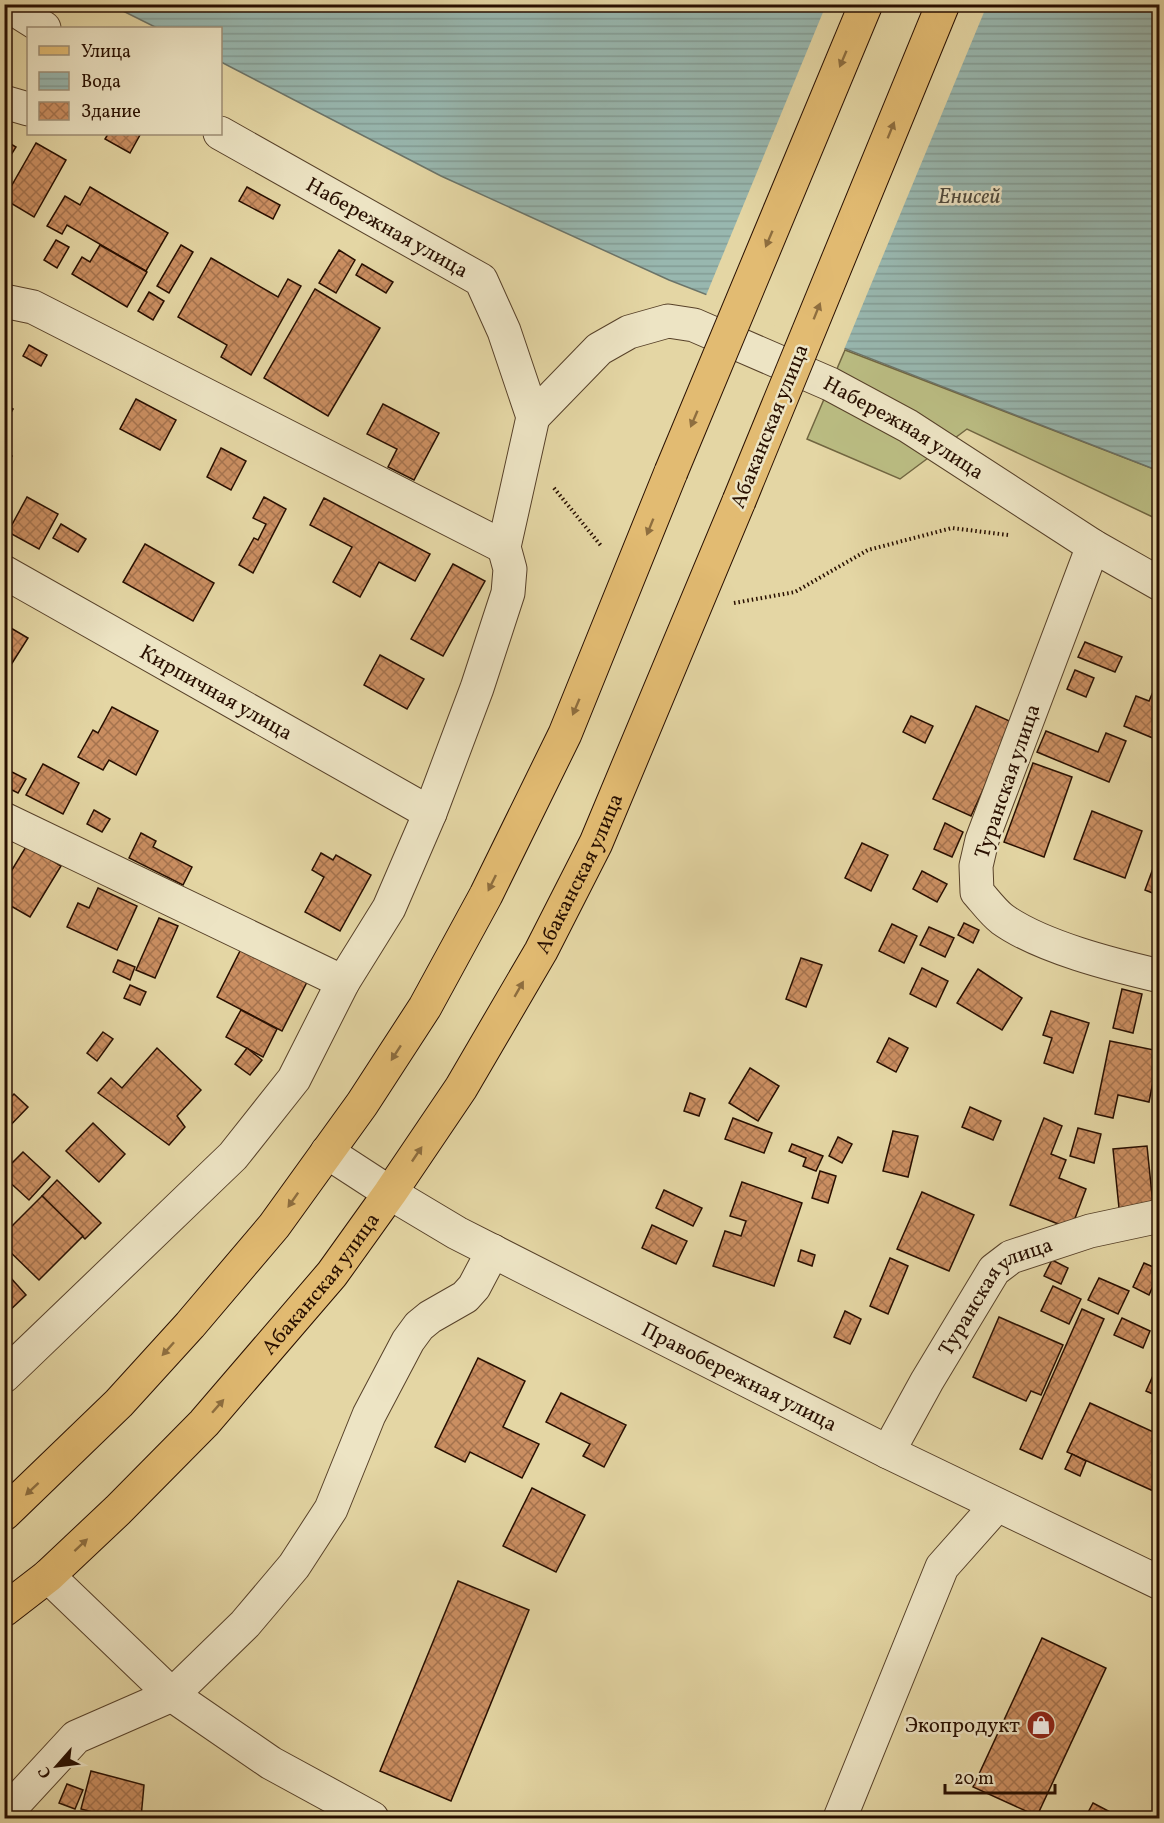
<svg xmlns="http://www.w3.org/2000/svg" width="1164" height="1823" viewBox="0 0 1164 1823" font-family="Vollkorn,serif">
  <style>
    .grass { fill: #babc82; stroke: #716641; stroke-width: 1.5 }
    .water { fill: url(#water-rules); stroke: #6b7469; stroke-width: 1.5 }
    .pier { fill: #e4d6a4 }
    .building { fill: url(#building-cross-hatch); stroke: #280f00; stroke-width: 1.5 }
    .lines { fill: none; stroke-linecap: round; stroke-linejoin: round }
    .minor-casing { stroke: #574129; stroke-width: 35 }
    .major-casing { stroke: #280f00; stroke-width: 35 }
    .path { stroke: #280f00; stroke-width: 4; stroke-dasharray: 1.5 3; stroke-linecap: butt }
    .minor { stroke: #ede4c4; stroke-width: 33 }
    .major { stroke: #e2bb72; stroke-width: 33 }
    .major-bridge-casing { stroke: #280f00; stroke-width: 35; stroke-linecap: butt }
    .major-bridge { stroke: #e2bb72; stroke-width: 33 }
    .oneway { fill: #8e6e3f }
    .labels { text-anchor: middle; stroke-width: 5; stroke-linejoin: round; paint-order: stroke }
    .street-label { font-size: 21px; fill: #280f00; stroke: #ede4c4 }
    .poi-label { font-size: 21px; fill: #280f00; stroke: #ede4c4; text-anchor: end }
    .water-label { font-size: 22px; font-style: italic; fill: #4f4a3d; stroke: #ede4c4 }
  </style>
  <defs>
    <pattern id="water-rules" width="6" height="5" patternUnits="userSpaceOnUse" patternTransform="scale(1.5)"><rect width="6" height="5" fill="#98b7af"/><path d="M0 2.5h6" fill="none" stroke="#839c95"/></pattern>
    <pattern id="building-cross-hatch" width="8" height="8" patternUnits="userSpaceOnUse" patternTransform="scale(1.5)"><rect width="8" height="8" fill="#cb8f62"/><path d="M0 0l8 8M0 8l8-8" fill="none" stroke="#a5734e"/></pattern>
  </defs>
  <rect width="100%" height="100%" fill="#e4d6a4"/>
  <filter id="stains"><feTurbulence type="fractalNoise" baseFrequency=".00333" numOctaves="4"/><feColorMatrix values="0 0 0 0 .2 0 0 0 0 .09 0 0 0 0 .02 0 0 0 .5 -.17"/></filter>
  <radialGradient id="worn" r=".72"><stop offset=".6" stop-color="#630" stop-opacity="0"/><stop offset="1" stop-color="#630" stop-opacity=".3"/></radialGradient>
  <polygon class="grass" points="845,350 1159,471 1159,520 967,429 900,479 807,439"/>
  <polygon class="water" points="111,5 1159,5 1159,471 669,280 441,176 221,62 220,28 157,28"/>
  <polygon class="pier" points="826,5 987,5 843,352 705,298"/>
  <g class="building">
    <polygon points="108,134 137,134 140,135 130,153 105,139"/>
    <polygon points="4,140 16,147 4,166"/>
    <polygon points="36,143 66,160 34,217 4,199"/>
    <polygon points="90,187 168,233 146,271 67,225 62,234 47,226 65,196 80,205"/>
    <polygon points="247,187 280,205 273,219 239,201"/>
    <polygon points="56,240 69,247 57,268 44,260"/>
    <polygon points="100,245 147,272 127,307 72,274 82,257 90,262"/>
    <polygon points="181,245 193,252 169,293 157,286"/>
    <polygon points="339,250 355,260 336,293 319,283"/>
    <polygon points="211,258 278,297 288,279 301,286 251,375 221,357 227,345 178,317"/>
    <polygon points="362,264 393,282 386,293 356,275"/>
    <polygon points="315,289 380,328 328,416 264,378"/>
    <polygon points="149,292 164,301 153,320 138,311"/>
    <polygon points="29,345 47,355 41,366 23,356"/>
    <polygon points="136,399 176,420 160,450 120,429"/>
    <polygon points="4,404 13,409 4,425"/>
    <polygon points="383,404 439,433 414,480 388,467 397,449 367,434"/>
    <polygon points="221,448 246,461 231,490 207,477"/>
    <polygon points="4,452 12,456 4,469"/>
    <polygon points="27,497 58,514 39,549 8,532"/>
    <polygon points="264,497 286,509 253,573 239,565 254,538 258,540 266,524 253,518"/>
    <polygon points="324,498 430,554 415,581 379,562 360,597 333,582 352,547 310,525"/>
    <polygon points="61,524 86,539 78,552 53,538"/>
    <polygon points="145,544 214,583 193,621 123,582"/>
    <polygon points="453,564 485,581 443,656 411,639"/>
    <polygon points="4,624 28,638 4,676"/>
    <polygon points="1085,642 1122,657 1115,672 1078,657"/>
    <polygon points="380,655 424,679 407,709 364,685"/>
    <polygon points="1075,670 1094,678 1086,697 1067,689"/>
    <polygon points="1156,685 1160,687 1160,741 1124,726 1136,696 1149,701"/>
    <polygon points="976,706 1014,723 971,816 933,799"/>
    <polygon points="112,707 158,731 136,775 109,760 103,770 78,757 93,730 98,733"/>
    <polygon points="911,716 933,726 925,743 903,732"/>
    <polygon points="1046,731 1098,752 1106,733 1126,741 1109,782 1037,752"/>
    <polygon points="1033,763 1072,777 1044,857 1004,842"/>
    <polygon points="43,764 79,783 63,814 26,795"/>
    <polygon points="4,768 26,779 18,793 4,786"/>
    <polygon points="94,810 110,819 102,832 87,824"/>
    <polygon points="1092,811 1142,831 1125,878 1074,859"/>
    <polygon points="945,823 963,832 952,857 934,849"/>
    <polygon points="141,833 156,841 153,847 192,867 183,885 129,858"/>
    <polygon points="862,843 888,855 871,891 845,878"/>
    <polygon points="27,845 61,866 30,917 4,902 4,883"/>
    <polygon points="321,853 333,860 336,855 371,875 340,931 305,912 324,877 312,870"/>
    <polygon points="1158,855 1160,855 1160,896 1145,890"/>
    <polygon points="922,871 947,884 937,902 913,889"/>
    <polygon points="98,888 137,906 117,950 67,927 78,903 89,908"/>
    <polygon points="159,918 178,926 155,978 136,970"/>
    <polygon points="964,923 979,930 973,943 958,935"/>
    <polygon points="892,924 917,936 904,963 879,951"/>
    <polygon points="929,927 954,938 945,957 920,945"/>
    <polygon points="242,947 307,982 282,1031 217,997"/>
    <polygon points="801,958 822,965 806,1007 786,999"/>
    <polygon points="118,960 135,967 130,980 113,972"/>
    <polygon points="922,968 948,981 936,1007 910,994"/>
    <polygon points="978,969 1022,998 1002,1030 957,1003"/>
    <polygon points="130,985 146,992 140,1005 124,998"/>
    <polygon points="1122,989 1142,994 1133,1033 1113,1028"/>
    <polygon points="241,1010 277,1029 263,1057 226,1037"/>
    <polygon points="1051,1011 1089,1023 1073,1073 1044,1063 1052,1038 1043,1035"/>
    <polygon points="103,1032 113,1039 97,1061 87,1053"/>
    <polygon points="889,1038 908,1048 896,1072 877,1062"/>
    <polygon points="1110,1041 1159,1051 1149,1102 1118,1095 1113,1118 1095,1114"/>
    <polygon points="157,1048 201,1090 177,1116 185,1127 169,1145 98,1093 111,1078 122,1088"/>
    <polygon points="247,1048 262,1060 250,1075 235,1064"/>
    <polygon points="750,1068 779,1086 758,1121 729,1103"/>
    <polygon points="690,1093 705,1099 699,1116 684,1111"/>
    <polygon points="14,1094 28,1107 4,1132 4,1104"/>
    <polygon points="970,1107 1001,1121 993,1140 962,1127"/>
    <polygon points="733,1118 772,1133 764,1153 725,1139"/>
    <polygon points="1044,1118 1062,1126 1051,1154 1066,1160 1059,1178 1086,1189 1071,1229 1010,1205"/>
    <polygon points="93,1123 125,1154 99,1182 66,1151"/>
    <polygon points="1078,1128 1101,1134 1094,1163 1070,1156"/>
    <polygon points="893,1131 918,1136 908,1177 883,1171"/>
    <polygon points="838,1137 852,1144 842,1163 829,1156"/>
    <polygon points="792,1144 823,1156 816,1171 803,1166 806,1158 789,1151"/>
    <polygon points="1147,1146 1153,1205 1119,1208 1113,1149"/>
    <polygon points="23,1152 50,1177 29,1200 4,1177 4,1171"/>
    <polygon points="820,1171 836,1176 828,1203 812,1198"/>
    <polygon points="1160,1179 1160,1197 1155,1197 1153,1180"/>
    <polygon points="57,1180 101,1223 85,1239 42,1196"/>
    <polygon points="742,1182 802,1203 774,1286 713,1266 725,1231 741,1236 746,1221 730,1216"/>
    <polygon points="664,1190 702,1208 693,1226 656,1208"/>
    <polygon points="922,1192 974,1215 949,1271 897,1249"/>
    <polygon points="42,1196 83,1236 39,1280 4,1246 4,1234"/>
    <polygon points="652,1225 687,1241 676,1264 642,1248"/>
    <polygon points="801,1250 815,1255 812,1266 798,1261"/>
    <polygon points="890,1258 908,1266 888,1314 870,1306"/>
    <polygon points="1052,1260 1068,1268 1061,1284 1044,1276"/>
    <polygon points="1144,1263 1160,1270 1149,1295 1133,1287"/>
    <polygon points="10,1277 26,1295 6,1314 4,1312 4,1282"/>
    <polygon points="1099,1278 1129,1291 1118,1314 1088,1300"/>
    <polygon points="1053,1286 1081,1299 1069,1324 1041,1311"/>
    <polygon points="1082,1309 1104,1319 1042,1459 1020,1449"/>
    <polygon points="845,1311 861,1319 850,1344 834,1337"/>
    <polygon points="999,1317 1063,1345 1041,1395 1031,1391 1026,1401 973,1377"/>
    <polygon points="1122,1318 1150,1331 1143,1348 1114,1335"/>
    <polygon points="478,1358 525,1381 503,1427 539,1444 522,1478 470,1452 465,1462 435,1447"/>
    <polygon points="1156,1369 1160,1371 1160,1397 1146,1391"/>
    <polygon points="561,1393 626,1425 604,1467 583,1456 590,1444 546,1422"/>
    <polygon points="1090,1403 1160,1435 1160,1494 1067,1452"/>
    <polygon points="1072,1454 1086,1461 1080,1476 1065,1469"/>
    <polygon points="532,1488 585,1515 556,1572 503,1546"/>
    <polygon points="458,1581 529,1610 451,1801 380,1771"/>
    <polygon points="1042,1638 1106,1668 1037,1816 973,1787"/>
    <polygon points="91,1771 144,1785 141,1818 115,1818 81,1809"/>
    <polygon points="67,1784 83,1790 75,1809 59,1803"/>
    <polygon points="1093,1803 1118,1816 1117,1818 1085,1818"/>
    <polygon points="66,1812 77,1816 76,1818 63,1818"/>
  </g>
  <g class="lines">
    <g class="minor-casing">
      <g id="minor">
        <polyline points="6,4 44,28"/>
        <polyline points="4,102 28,109"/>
        <path id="s1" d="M220 133 481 280 504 331 533 417"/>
        <polyline points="4,301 33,307 504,547"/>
        <path id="s2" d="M533 417 599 349 629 332 668 321 694 325 830 384 908 426 1093 546 1160 584"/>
        <path d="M1093 546 982 840 976 866 977 892C985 901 993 912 1002 919 1041 947 1113 965 1160 976"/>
        <path id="s3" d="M4 572 430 813"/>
        <polyline points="4,819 343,982"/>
        <path id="s4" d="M327 1152 390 1193 457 1233 888 1452 1160 1583"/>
        <polyline points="4,1376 233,1156 294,1079 343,982 389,908 430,813 477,688 508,593 510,569 504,547 533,417"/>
        <path id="s5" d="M888 1452 927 1381 994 1270 1011 1257 1090 1231 1160 1216"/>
        <polyline points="48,1576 172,1695 271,1763 372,1818"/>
        <polyline points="4,1815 76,1737 172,1695 245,1624 294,1566 331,1509 369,1415 408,1341 419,1326 430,1317 465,1297 474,1287 493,1251"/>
        <polyline points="840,1818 942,1567 997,1505"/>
      </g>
    </g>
    <g class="major-casing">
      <g id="major">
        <polyline points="4,1514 119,1403 190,1325 274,1226 362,1104 425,1007 486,895 565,734 671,472"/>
        <path id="s6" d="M4 1610 48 1576 118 1510 204 1423 332 1274 390 1193 461 1088 541 951 596 843 739 501"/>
      </g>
    </g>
    <g class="path">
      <polyline points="554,488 602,547"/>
      <polyline points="734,603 795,592 868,550 952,528 1008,535"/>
    </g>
    <use href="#minor" class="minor"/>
    <use href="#major" class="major"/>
    <g class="major-bridge-casing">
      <g id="major-bridge">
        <polyline points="671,472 866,4"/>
        <polyline points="739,501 943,4"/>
      </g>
    </g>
    <use href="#major-bridge" class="major-bridge"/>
  </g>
  <defs><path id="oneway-solid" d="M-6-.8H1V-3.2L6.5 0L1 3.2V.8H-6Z" transform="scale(1.5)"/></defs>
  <g class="oneway">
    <use href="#oneway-solid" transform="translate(843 59) rotate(113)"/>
    <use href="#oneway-solid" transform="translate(891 130) rotate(-68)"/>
    <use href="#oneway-solid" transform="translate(769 239) rotate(113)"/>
    <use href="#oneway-solid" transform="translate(817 311) rotate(-68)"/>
    <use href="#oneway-solid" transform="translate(694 419) rotate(113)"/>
    <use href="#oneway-solid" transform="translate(650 527) rotate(112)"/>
    <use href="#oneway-solid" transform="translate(576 707) rotate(113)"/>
    <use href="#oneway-solid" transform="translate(492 883) rotate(116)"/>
    <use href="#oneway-solid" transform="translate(519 989) rotate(-60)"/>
    <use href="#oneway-solid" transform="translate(396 1053) rotate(123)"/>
    <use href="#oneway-solid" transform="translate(417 1154) rotate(-56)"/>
    <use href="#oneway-solid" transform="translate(293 1200) rotate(125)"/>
    <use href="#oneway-solid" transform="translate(168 1349) rotate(132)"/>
    <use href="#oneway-solid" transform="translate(218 1406) rotate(-49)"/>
    <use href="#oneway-solid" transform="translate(32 1489) rotate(137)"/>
    <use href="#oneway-solid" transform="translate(81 1545) rotate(-43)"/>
  </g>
  <defs>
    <g id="shop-disc" transform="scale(1.5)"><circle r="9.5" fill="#8f2418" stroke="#ede4c4"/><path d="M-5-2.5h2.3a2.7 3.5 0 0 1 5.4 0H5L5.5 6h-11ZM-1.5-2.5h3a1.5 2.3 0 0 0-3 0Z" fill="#fff"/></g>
  </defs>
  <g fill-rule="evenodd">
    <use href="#shop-disc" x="1041" y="1725"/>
  </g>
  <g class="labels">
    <g class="street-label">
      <text dy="7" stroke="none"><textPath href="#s1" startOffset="192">Набережная улица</textPath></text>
      <text transform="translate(769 426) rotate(-68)" y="7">Абаканская улица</text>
      <text dy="7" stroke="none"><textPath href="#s2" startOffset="430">Набережная улица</textPath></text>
      <text dy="7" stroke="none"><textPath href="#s3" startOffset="244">Кирпичная улица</textPath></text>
      <text transform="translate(1007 781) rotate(-71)" y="7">Туранская улица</text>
      <text dy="7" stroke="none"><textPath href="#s6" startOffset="942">Абаканская улица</textPath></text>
      <text dy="7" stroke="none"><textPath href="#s6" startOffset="456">Абаканская улица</textPath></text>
      <text dy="7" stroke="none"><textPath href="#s5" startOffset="194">Туранская улица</textPath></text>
      <text dy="7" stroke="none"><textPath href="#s4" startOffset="470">Правобережная улица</textPath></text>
    </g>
    <g class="poi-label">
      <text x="1020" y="1732">Экопродукт</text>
    </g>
    <g class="water-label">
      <text x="969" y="203">Енисей</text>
    </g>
  </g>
  <rect width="1164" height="1823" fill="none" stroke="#e4d6a4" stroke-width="24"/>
  <rect x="6" y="6" width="1152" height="1811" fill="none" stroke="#280f00" stroke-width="3"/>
  <rect x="12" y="12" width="1140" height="1799" fill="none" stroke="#280f00" stroke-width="1.5"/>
  <rect x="27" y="27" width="195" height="108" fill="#ede4c4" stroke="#9e8f76" stroke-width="1.5"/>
  <rect x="39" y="46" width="30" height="9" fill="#e2bb72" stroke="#9e8f76" stroke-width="1.5"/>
  <text x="81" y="57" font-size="18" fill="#280f00">Улица</text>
  <rect x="39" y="72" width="30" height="18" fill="url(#water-rules)" stroke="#9e8f76" stroke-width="1.5"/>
  <text x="81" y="87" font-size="18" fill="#280f00">Вода</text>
  <rect x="39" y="102" width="30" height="18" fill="url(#building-cross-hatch)" stroke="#9e8f76" stroke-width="1.5"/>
  <text x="81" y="117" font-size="18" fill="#280f00">Здание</text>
  <g transform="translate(57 1766) rotate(242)" stroke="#ede4c4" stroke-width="4.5" paint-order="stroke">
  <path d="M0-4.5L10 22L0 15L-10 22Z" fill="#280f00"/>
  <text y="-9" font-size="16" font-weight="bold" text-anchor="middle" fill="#280f00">С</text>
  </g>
  <path d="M945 1784v9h110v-9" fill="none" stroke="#280f00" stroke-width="3"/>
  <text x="954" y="1784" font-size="18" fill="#280f00" stroke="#ede4c4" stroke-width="4.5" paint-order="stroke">20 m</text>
  <rect width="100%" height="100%" filter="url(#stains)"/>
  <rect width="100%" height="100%" fill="url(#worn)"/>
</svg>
